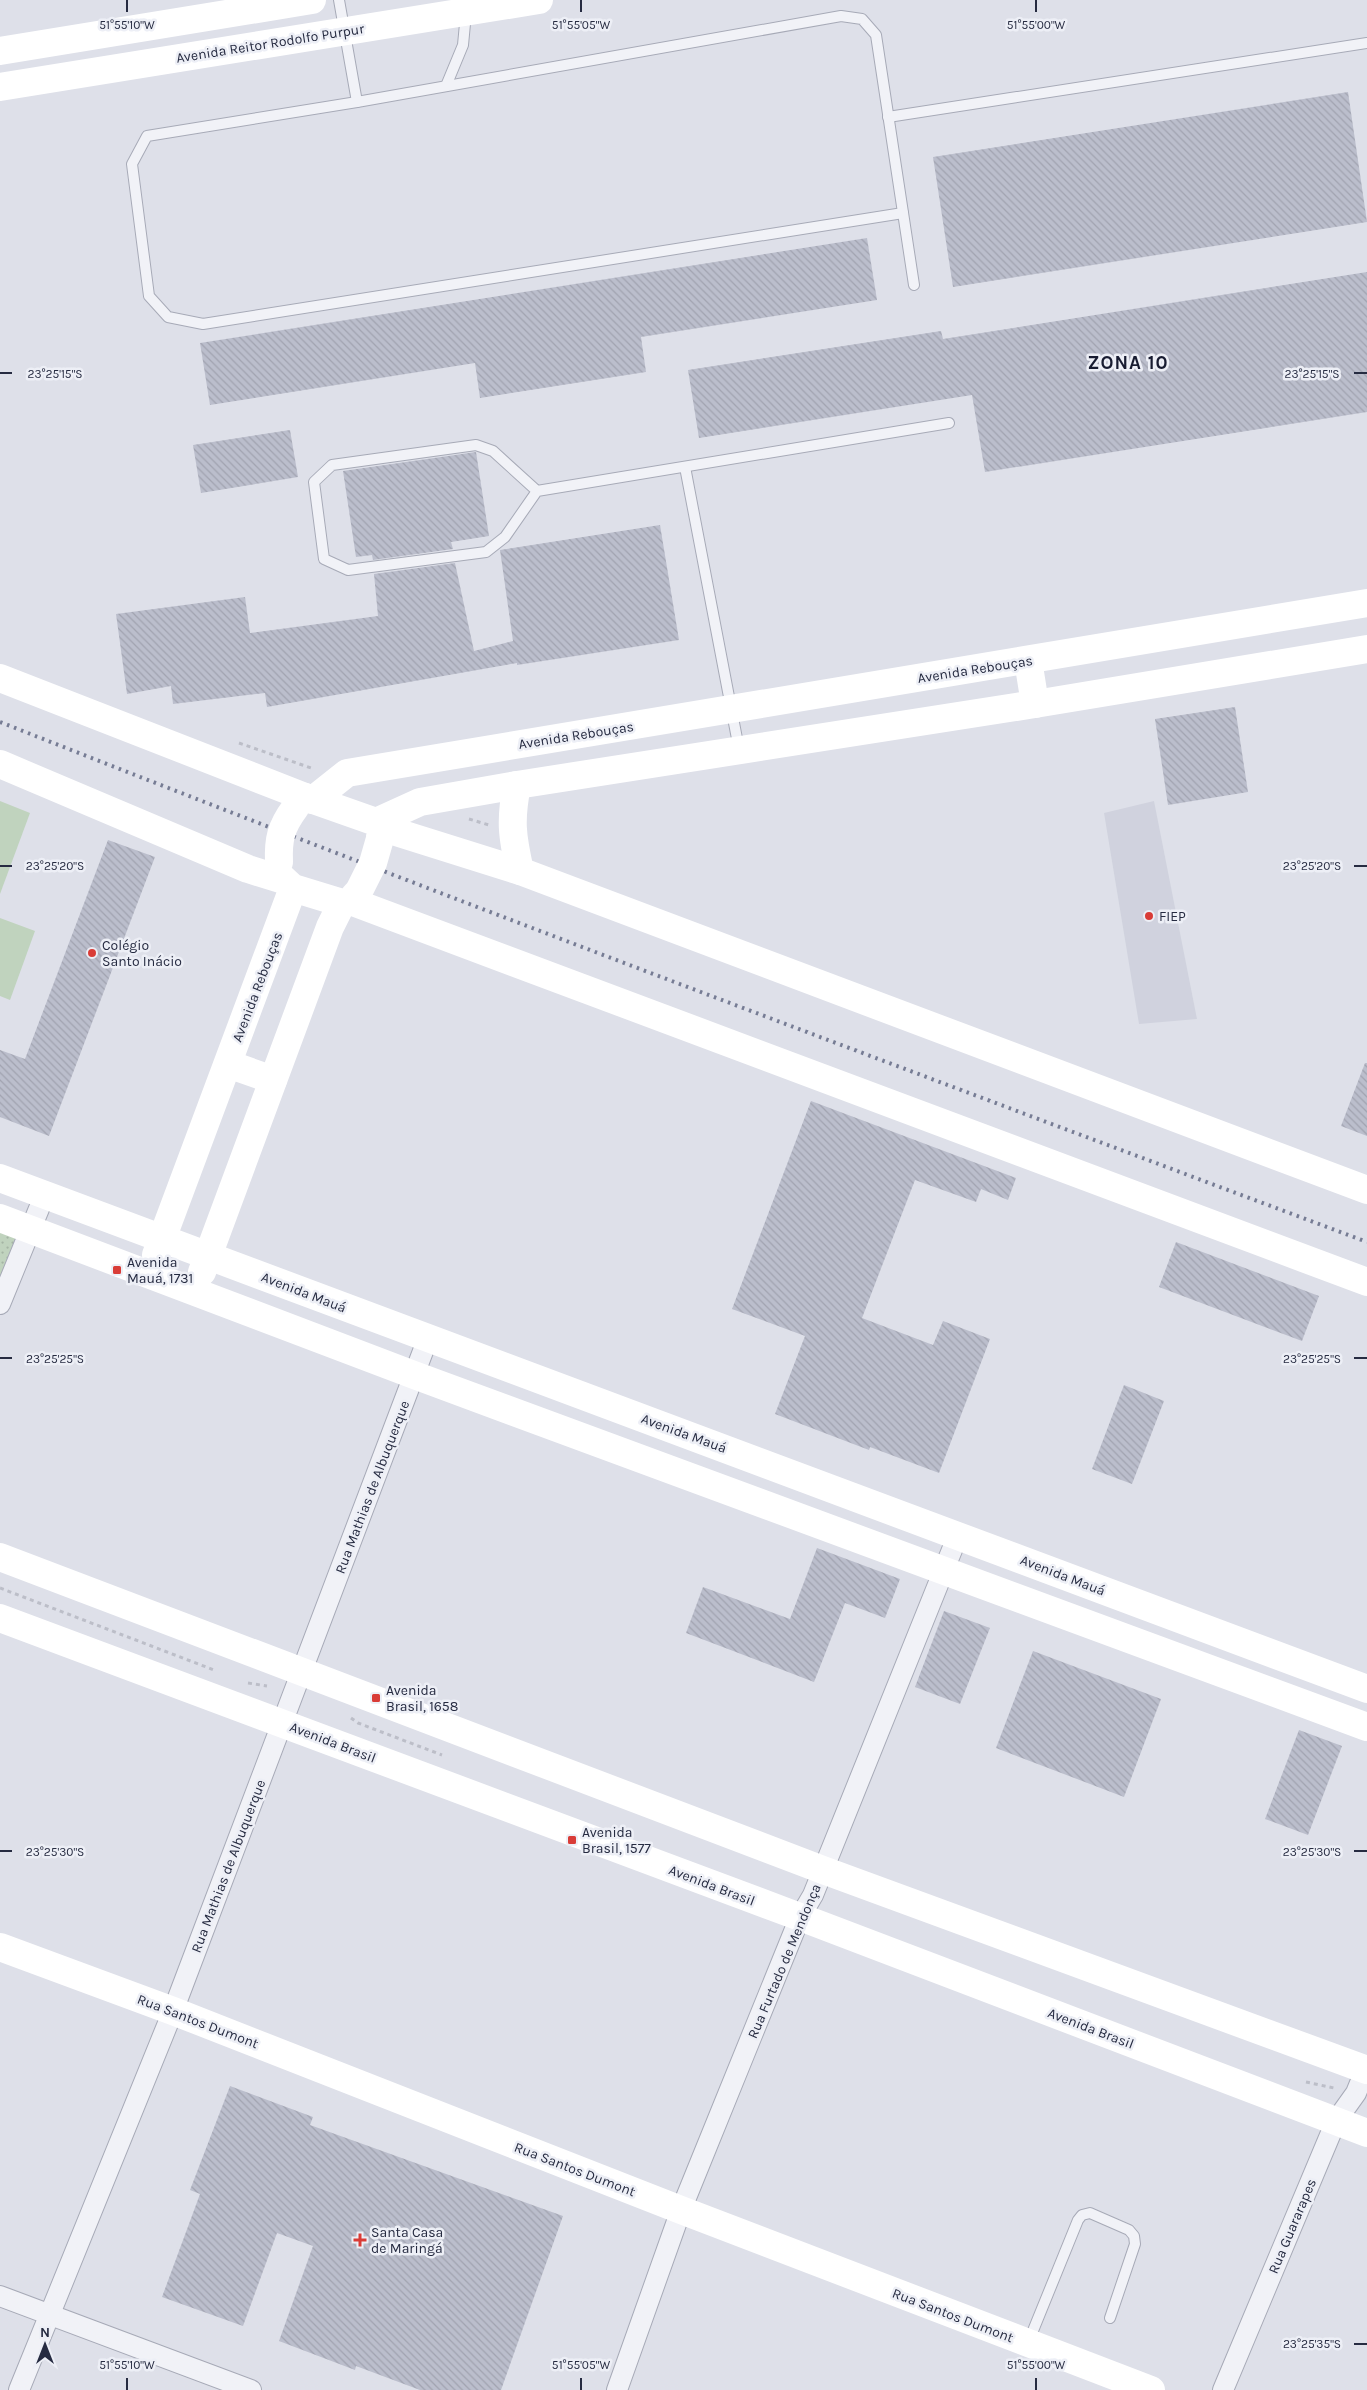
<svg xmlns="http://www.w3.org/2000/svg" width="1367" height="2390" viewBox="0 0 1367 2390" font-family="Karla,sans-serif">
  <style>
    .built { fill: #d0d2de }
    .grass { fill: url(#grass-dots) }
    .pitch { fill: #c0d3be }
    .building { fill: url(#building-back-hatch) }
    .lines { fill: none; stroke-linecap: round; stroke-linejoin: round }
    .lane-casing { stroke: #a7aab7; stroke-width: 12 }
    .street-casing { stroke: #a7aab7; stroke-width: 22 }
    .path { stroke: #bcbec8; stroke-width: 3; stroke-dasharray: 4 4; stroke-linecap: butt }
    .lane { stroke: #f1f2f7; stroke-width: 10 }
    .street { stroke: #f1f2f7; stroke-width: 20 }
    .secondary { stroke: #fff; stroke-width: 28 }
    .rail { stroke: #767c94; stroke-width: 4; stroke-dasharray: 2.5 5; stroke-linecap: butt }
    .secondary-bridge { stroke: #fff; stroke-width: 28 }
    .ticks { fill: none; stroke: #262b41; stroke-width: 2 }
    .poi-dot { fill: #d93c37; stroke: #edeff6; stroke-width: 2 }
    .labels { text-anchor: middle; stroke-width: 5; stroke-linejoin: round; paint-order: stroke }
    .street-label { font-size: 14px; fill: #262b41; stroke: #edeff6 }
    .poi-label { font-size: 14px; fill: #262b41; stroke: #edeff6; text-anchor: start }
    .district-label { font-size: 19px; font-weight: bold; letter-spacing: 1px; fill: #181c31; stroke: #edeff6 }
    .ticks-label { font-size: 12px; text-anchor: middle; fill: #262b41; stroke: #edeff6; stroke-width: 5; stroke-linejoin: round; paint-order: stroke }
  </style>
  <defs>
    <pattern id="grass-dots" width="8" height="8" patternUnits="userSpaceOnUse" patternTransform="scale(1.25)"><rect width="8" height="8" fill="#c0d3be"/><path d="M2 2h.1M6 6h.1" fill="none" stroke="#a5b5a4" stroke-width="1.8" stroke-linecap="round"/></pattern>
    <pattern id="building-back-hatch" width="6" height="6" patternUnits="userSpaceOnUse" patternTransform="scale(1.25)"><rect width="6" height="6" fill="#bbbecc"/><path d="M-1 5l2 2M0 0l6 6M5-1l2 2" fill="none" stroke="#a1a3b0"/></pattern>
  </defs>
  <rect width="100%" height="100%" fill="#dee0e9"/>
  <polygon class="built" points="1154,801 1197,1019 1139,1024 1104,813"/>
  <polygon class="grass" points="0,1218 30,1229 0,1304"/>
  <g class="pitch">
    <polygon points="0,801 30,813 0,894"/>
    <polygon points="0,918 35,931 10,1000 0,996"/>
  </g>
  <g class="building">
    <polygon points="1348,92 1367,222 953,287 933,157"/>
    <polygon points="867,238 877,300 641,337 646,372 480,398 475,363 210,405 200,343"/>
    <polygon points="1367,272 1367,412 985,472 972,395 699,438 688,370 941,331 943,339"/>
    <polygon points="290,430 298,477 201,493 193,445"/>
    <polygon points="476,452 489,536 451,542 453,549 373,560 372,555 356,557 343,471"/>
    <polygon points="660,525 679,640 517,665 517,663 267,707 265,693 173,704 171,686 127,694 116,614 245,597 250,633 378,616 374,574 455,563 474,651 513,641 500,550"/>
    <polygon points="1235,707 1248,792 1168,805 1155,719"/>
    <polygon points="108,840 155,857 49,1136 0,1117 0,1050 25,1059"/>
    <polygon points="1365,1063 1367,1063 1367,1136 1341,1126"/>
    <polygon points="811,1101 1016,1178 1008,1200 981,1189 976,1202 915,1180 862,1318 933,1345 943,1321 990,1339 939,1473 870,1447 869,1450 775,1414 805,1336 732,1309"/>
    <polygon points="1176,1242 1319,1296 1302,1341 1159,1287"/>
    <polygon points="1124,1385 1164,1401 1132,1484 1092,1469"/>
    <polygon points="817,1548 900,1579 885,1618 845,1603 814,1682 686,1633 703,1587 790,1619"/>
    <polygon points="944,1611 990,1628 960,1704 915,1687"/>
    <polygon points="1033,1651 1161,1699 1124,1797 996,1748"/>
    <polygon points="1299,1730 1342,1746 1308,1835 1265,1819"/>
    <polygon points="230,2086 313,2117 310,2125 563,2216 501,2390 420,2390 356,2366 355,2370 279,2341 313,2246 277,2233 243,2326 162,2297 200,2194 190,2190"/>
  </g>
  <g class="lines">
    <g class="lane-casing">
      <g id="lane">
        <polyline points="339,0 357,102 841,16 862,19 876,35 914,285"/>
        <polyline points="446,86 463,45 466,13"/>
        <polyline points="357,102 147,136 132,164 149,296 168,317 203,324 903,213"/>
        <polyline points="888,117 1367,43"/>
        <polyline points="685,467 739,749"/>
        <polyline points="537,491 505,537 486,552 348,570 324,559 314,482 332,465 476,445 493,451 537,491 949,423"/>
        <polyline points="1028,2343 1078,2220 1082,2215 1090,2213 1129,2230 1134,2236 1135,2244 1110,2318"/>
      </g>
    </g>
    <g class="street-casing">
      <g id="street">
        <polyline points="0,1304 45,1194"/>
        <polyline points="0,2296 251,2390"/>
        <polyline points="19,2390 173,2011 428,1338"/>
        <polyline points="617,2390 681,2210 800,1917 813,1895 958,1535"/>
        <polyline points="1223,2390 1336,2121 1356,2093 1367,2066"/>
      </g>
    </g>
    <g class="path">
      <polyline points="239,743 314,769"/>
      <polyline points="469,819 489,825"/>
      <polyline points="0,1588 214,1670"/>
      <polyline points="248,1683 267,1686"/>
      <polyline points="351,1718 358,1723 442,1755"/>
      <polyline points="1306,2082 1334,2088"/>
    </g>
    <use href="#lane" class="lane"/>
    <use href="#street" class="street"/>
    <g class="secondary">
      <polyline points="0,51 312,0"/>
      <polyline points="0,87 539,0"/>
      <polyline points="1028,660 1035,704"/>
      <polyline points="0,678 305,797"/>
      <polyline points="0,764 248,869 280,879"/>
      <path d="M517 785C510 820 512 836 520 871"/>
      <polyline points="313,800 347,773 1367,603"/>
      <polyline points="301,801 305,797 376,822 383,828 380,837"/>
      <polyline points="376,822 420,802 517,785 1035,704 1367,649"/>
      <polyline points="383,828 520,871 1367,1190"/>
      <polyline points="280,876 293,888 342,903 350,901 356,894"/>
      <polyline points="350,901 1367,1282"/>
      <polyline points="228,1064 273,1080"/>
      <polyline points="0,1178 1367,1689"/>
      <polyline points="0,1218 414,1375 1367,1727"/>
      <polyline points="156,1255 293,888"/>
      <polyline points="202,1272 330,927 342,903"/>
      <polyline points="0,1557 823,1870 1367,2070"/>
      <polyline points="0,1618 800,1917 1367,2133"/>
      <polyline points="0,1947 173,2011 681,2210 1151,2390"/>
    </g>
    <path class="rail" d="M0 722C454 901 910 1071 1367 1242"/>
    <g class="secondary-bridge">
      <path d="M279 862C278 839 281 827 295 808"/>
      <polyline points="360,889 373,863 379,842"/>
    </g>
  </g>
  <path class="ticks" d="M127 0V12M581 0V12M1036 0V12M0 373H12M1354 373H1367M0 866H12M1354 866H1367M0 1358H12M1354 1358H1367M0 1851H12M1354 1851H1367M1354 2344H1367M127 2378V2390M581 2378V2390M1036 2378V2390"/>
  <g class="poi-dot">
    <circle cx="1149" cy="916" r="5"/>
    <circle cx="92" cy="953" r="5"/>
    <rect x="112" y="1265" width="10" height="10" rx="2.5"/>
    <rect x="371" y="1693" width="10" height="10" rx="2.5"/>
    <rect x="567" y="1835" width="10" height="10" rx="2.5"/>
    <path d="M357.5 2232.5h5v5h5v5h-5v5h-5v-5h-5v-5h5z"/>
  </g>
  <g class="labels">
    <g class="street-label">
      <text transform="translate(270 43) rotate(-9)" y="5">Avenida Reitor Rodolfo Purpur</text>
      <text transform="translate(975 669) rotate(-9)" y="5">Avenida Rebouças</text>
      <text transform="translate(576 735) rotate(-9)" y="5">Avenida Rebouças</text>
      <text transform="translate(257 987) rotate(-69)" y="5">Avenida Rebouças</text>
      <text transform="translate(304 1292) rotate(21)" y="5">Avenida Mauá</text>
      <text transform="translate(684 1433) rotate(20)" y="5">Avenida Mauá</text>
      <text transform="translate(372 1487) rotate(-69)" y="5">Rua Mathias de Albuquerque</text>
      <text transform="translate(1063 1575) rotate(21)" y="5">Avenida Mauá</text>
      <text transform="translate(333 1742) rotate(21)" y="5">Avenida Brasil</text>
      <text transform="translate(228 1866) rotate(-69)" y="5">Rua Mathias de Albuquerque</text>
      <text transform="translate(712 1885) rotate(21)" y="5">Avenida Brasil</text>
      <text transform="translate(784 1961) rotate(-67)" y="5">Rua Furtado de Mendonça</text>
      <text transform="translate(198 2021) rotate(21)" y="5">Rua Santos Dumont</text>
      <text transform="translate(1091 2028) rotate(21)" y="5">Avenida Brasil</text>
      <text transform="translate(575 2169) rotate(21)" y="5">Rua Santos Dumont</text>
      <text transform="translate(1292 2226) rotate(-67)" y="5">Rua Guararapes</text>
      <text transform="translate(953 2315) rotate(21)" y="5">Rua Santos Dumont</text>
    </g>
    <g class="poi-label">
      <text x="1159" y="921">FIEP</text>
      <text x="102" y="950">Colégio<tspan x="102" dy="16">Santo Inácio</tspan></text>
      <text x="127" y="1267">Avenida<tspan x="127" dy="16">Mauá, 1731</tspan></text>
      <text x="386" y="1695">Avenida<tspan x="386" dy="16">Brasil, 1658</tspan></text>
      <text x="582" y="1837">Avenida<tspan x="582" dy="16">Brasil, 1577</tspan></text>
      <text x="371" y="2237">Santa Casa<tspan x="371" dy="16">de Maringá</tspan></text>
    </g>
    <g class="district-label">
      <text x="1128" y="369">ZONA 10</text>
    </g>
  </g>
  <g class="ticks-label">
    <text x="127" y="29">51°55'10"W</text>
    <text x="581" y="29">51°55'05"W</text>
    <text x="1036" y="29">51°55'00"W</text>
    <text x="55" y="378">23°25'15"S</text>
    <text x="1312" y="378">23°25'15"S</text>
    <text x="55" y="870">23°25'20"S</text>
    <text x="1312" y="870">23°25'20"S</text>
    <text x="55" y="1363">23°25'25"S</text>
    <text x="1312" y="1363">23°25'25"S</text>
    <text x="55" y="1856">23°25'30"S</text>
    <text x="1312" y="1856">23°25'30"S</text>
    <text x="1312" y="2348">23°25'35"S</text>
    <text x="127" y="2369">51°55'10"W</text>
    <text x="581" y="2369">51°55'05"W</text>
    <text x="1036" y="2369">51°55'00"W</text>
  </g>
  <g transform="translate(45 2345)" stroke="#edeff6" stroke-width="4" paint-order="stroke">
  <path d="M0-4L9 19L0 12L-9 19Z" fill="#262b41"/>
  <text y="-8" font-size="14" font-weight="bold" text-anchor="middle" fill="#262b41">N</text>
  </g>
</svg>
